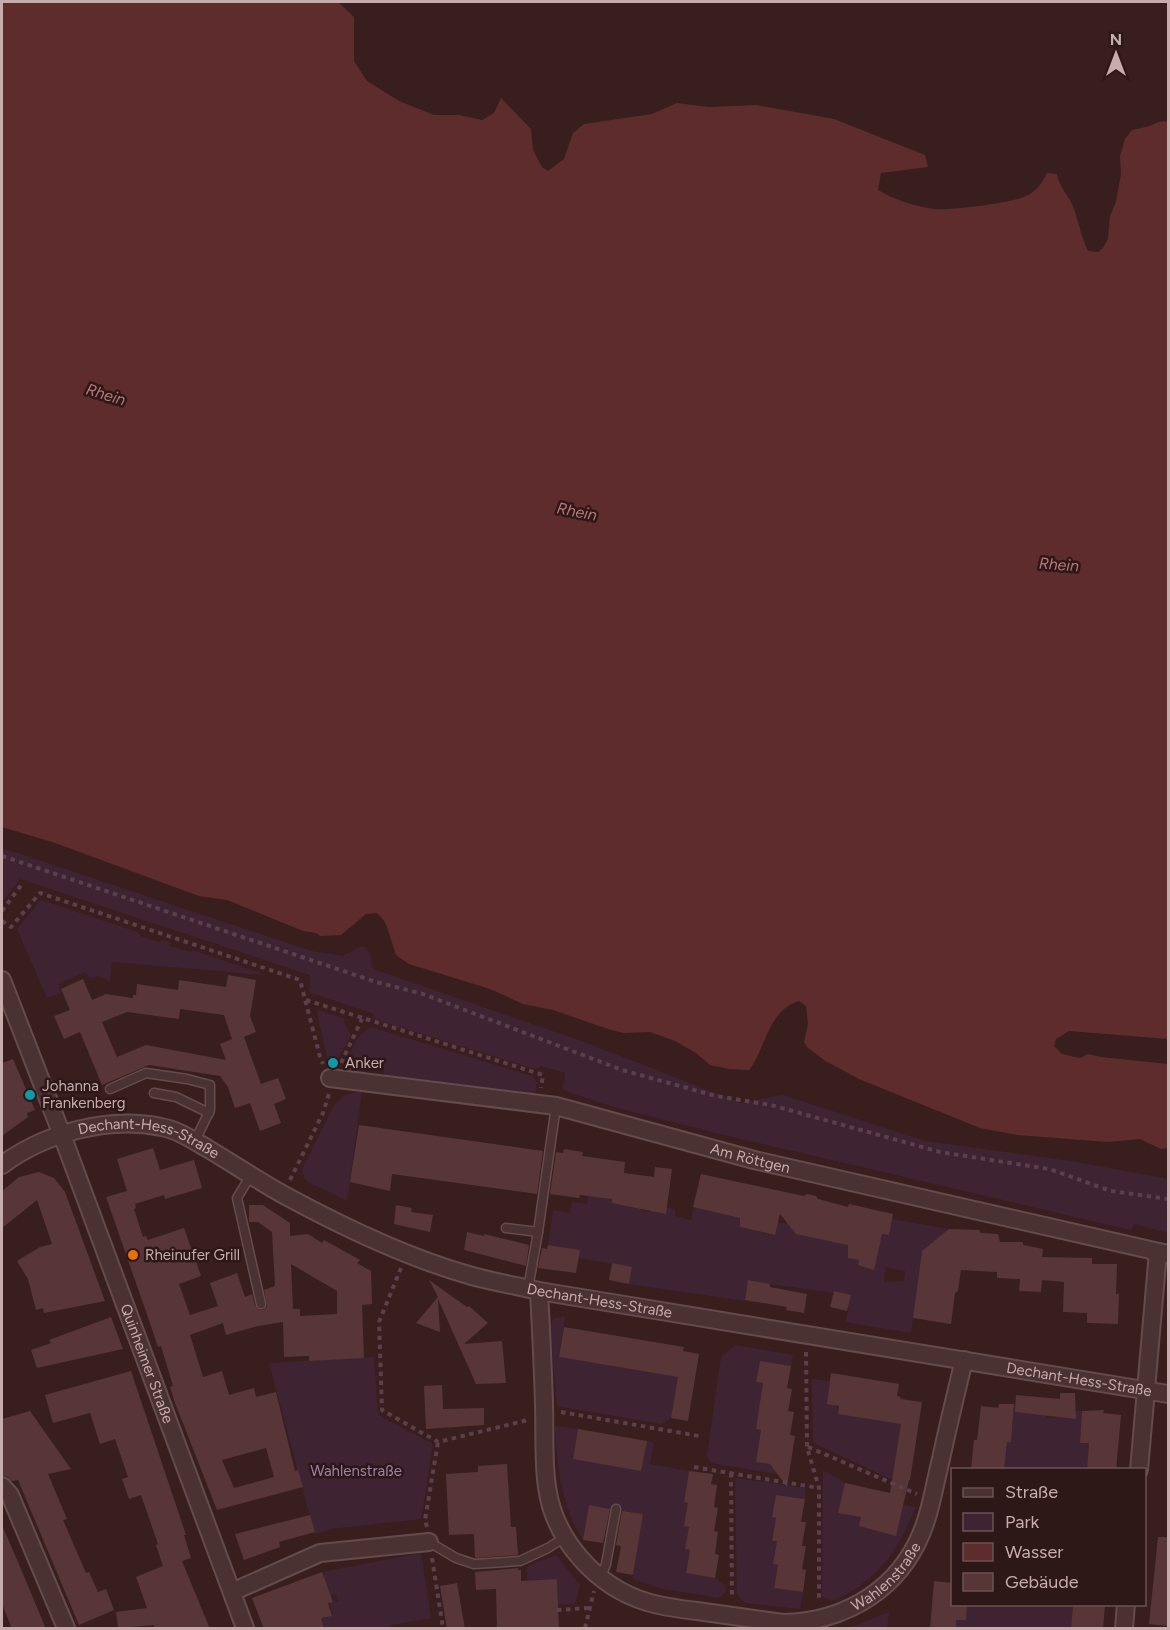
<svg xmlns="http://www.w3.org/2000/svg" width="1170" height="1630" viewBox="0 0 1170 1630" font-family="Figtree,sans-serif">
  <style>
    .green { fill: #3e2433; fill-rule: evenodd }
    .water { fill: #5e2c2d }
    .building { fill: #583637; fill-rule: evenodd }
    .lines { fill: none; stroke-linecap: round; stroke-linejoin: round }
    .lane-casing { stroke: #654c4c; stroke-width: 11 }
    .street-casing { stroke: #654c4c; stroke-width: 20 }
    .path { stroke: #5a3f4c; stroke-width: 4; stroke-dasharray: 4.5 4.5; stroke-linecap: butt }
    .lane { stroke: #4a3232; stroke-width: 8 }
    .street { stroke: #4a3232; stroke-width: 16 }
    .culture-dot { fill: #0f9aa8; stroke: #2e1717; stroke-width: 2 }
    .food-dot { fill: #e8710a; stroke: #2e1717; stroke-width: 2 }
    .labels { text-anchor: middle; stroke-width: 5; stroke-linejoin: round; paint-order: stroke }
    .poi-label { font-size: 15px; fill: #c7acac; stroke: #2e1717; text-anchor: start }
    .street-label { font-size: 15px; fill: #c7acac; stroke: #2e1717 }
    .park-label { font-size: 15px; fill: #9d81ad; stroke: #2e1717 }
    .water-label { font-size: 16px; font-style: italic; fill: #b7797a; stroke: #2e1717 }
  </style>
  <rect width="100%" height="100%" fill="#391e1e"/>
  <g class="green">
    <polygon points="2,848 311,951 343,956 359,947 365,947 369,952 373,969 587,1043 741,1103 782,1095 926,1141 1077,1162 1168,1179 1168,1233 1134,1224 1131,1230 724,1135 614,1107 563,1090 565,1073 542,1066 535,1069 374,1019 372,1013 309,992 310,975 20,879 2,902"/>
    <polygon points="41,900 140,933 140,936 160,942 162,940 171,943 170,946 191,952 192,950 266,975 112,962 110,981 97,976 90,978 85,972 58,984 61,993 47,998 17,929"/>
    <polygon points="319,1010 345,1019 344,1022 351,1035 338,1058 327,1057 317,1013"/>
    <path d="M371 1027 532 1076 537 1083 535 1095 384 1077V1064L367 1061 364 1074 345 1071C349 1053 355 1036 371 1027Z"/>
    <polygon points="362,1091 347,1201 306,1181 302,1170 334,1105 345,1095"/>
    <path d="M643 1191 641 1211 650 1212 651 1205 675 1209V1216L691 1220 694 1207 740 1218V1227L774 1235 778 1222 854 1234 848 1257 859 1260 882 1234 889 1235 892 1219 949 1229 922 1252 911 1333 846 1322 850 1295 748 1281 745 1301 629 1284 632 1267 578 1258 579 1250 548 1245 553 1210 570 1213 572 1202 587 1204 589 1192 597 1197 612 1199V1203L627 1205ZM885 1267 905 1271 904 1281 884 1282Z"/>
    <polygon points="565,1316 559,1357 679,1377 671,1418 662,1424 557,1406 550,1325 554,1318"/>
    <polygon points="735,1345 793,1355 791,1366 760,1361 756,1382 764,1384 756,1429 761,1430 756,1461 770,1464 788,1476 712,1463 707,1457 721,1357"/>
    <polygon points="374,1357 378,1415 433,1444 421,1519 330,1529 315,1535 269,1363"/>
    <polygon points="812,1379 830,1381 828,1392 838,1409 838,1414 899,1405 901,1398 905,1399 893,1477 891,1479 813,1443"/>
    <polygon points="1014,1404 1030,1405 1046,1414 1046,1418 1060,1417 1060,1410 1082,1411 1080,1442 1089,1443 1087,1469 1004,1470 1007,1442 1011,1442"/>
    <path d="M555 1426 578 1429 573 1459 647 1441 654 1442 650 1464 689 1471 684 1502 688 1503 689 1527 685 1549 690 1550 686 1573 715 1578 726 1586 725 1593 718 1598 696 1594 663 1589 633 1579 642 1514 589 1505 583 1540C561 1506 557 1465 555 1426Z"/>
    <path d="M823 1470 845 1483 839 1512 861 1517 903 1505 916 1507C897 1552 878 1581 832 1601L822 1596Z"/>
    <polygon points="735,1478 805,1488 805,1499 776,1495 772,1516 776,1518 772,1540 777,1541 773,1564 778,1565 774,1587 803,1592 800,1609 745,1603 737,1594"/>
    <polygon points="421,1553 431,1618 391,1625 391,1628 323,1628 321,1618 332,1616 330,1602 338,1601 337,1595 330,1596 322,1572"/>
    <polygon points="556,1555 580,1585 575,1604 558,1605 557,1579 527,1580 527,1566"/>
    <polygon points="967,1605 1073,1605 1071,1628 956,1628 956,1620 966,1620"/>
    <polygon points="889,1612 887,1628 849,1628"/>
  </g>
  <path class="water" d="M2 2H338L354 17V61L367 81 399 101 434 115H459L482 120 494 113 501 98 531 129 533 150 542 167 548 171 564 159 573 133 584 124 652 114 677 103 709 107 756 105 834 119 925 155 928 167 881 173 878 190C894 200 915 206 934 209 950 211 1012 203 1026 196 1036 192 1043 182 1047 173L1057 174C1059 188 1070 196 1074 209 1079 223 1081 237 1088 251L1098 252 1103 248 1108 239 1110 216 1116 202 1121 174 1120 156 1125 139 1132 130 1150 126 1158 122 1168 121V1039L1069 1031 1056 1039 1054 1046 1062 1054 1075 1057 1080 1058 1088 1054 1101 1057 1168 1064V1148L1161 1149 1140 1139 1108 1142 1017 1135 980 1128 859 1079 824 1060 807 1047 804 1042 808 1024 806 1006 799 1001C768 1010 766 1048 749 1070L729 1069 710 1065 696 1053 675 1041 650 1032 623 1033 608 1029 553 1010 523 1004 490 989 409 964 396 955 387 927 383 919 377 913 366 914 341 935 320 936 316 933 303 931 227 900 199 896 55 843 2 827Z"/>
  <g class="building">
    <path d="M228 975 256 980 250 1016 256 1032 244 1037 261 1084 278 1078 286 1099 274 1104 281 1123 260 1131 250 1103 235 1108 228 1087 220 1076 149 1065 102 1085 80 1032 64 1039 54 1016 70 1010 61 989 83 979 92 1000 106 994 133 998V995H136L137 984 178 990 179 980 226 987ZM180 1009 224 1015 232 1039 220 1044 226 1060 146 1045 117 1057 102 1022 127 1012 179 1019Z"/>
    <polygon points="13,1059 35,1110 27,1113 28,1117 2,1136 2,1063"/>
    <polygon points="359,1125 543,1151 537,1194 392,1174 390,1191 350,1182"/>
    <path d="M153 1148 160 1170 194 1160 202 1188 165 1199 164 1195 135 1204 136 1208 134 1209 143 1237 146 1236 148 1240 184 1228 201 1276 179 1284 190 1315 218 1306 210 1283 237 1273 245 1297 252 1294 255 1306 259 1310H263L267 1306 264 1290 275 1286 272 1232 258 1222H249V1205H263L290 1223V1236L308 1234 322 1243 324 1240 360 1260 357 1263 371 1271 372 1304 362 1305 364 1358 309 1361V1356L284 1357 283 1322 258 1326 226 1335 223 1323 190 1335 203 1377 222 1371 229 1395 254 1388 256 1397 276 1392 295 1471 298 1470 303 1487 217 1510 175 1403 170 1387 173 1386 161 1346 158 1347 152 1329 106 1197 127 1191 117 1159ZM291 1264 337 1291V1314L300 1316V1309H293ZM266 1448 274 1477 234 1488 222 1460Z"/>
    <polygon points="564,1149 583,1152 582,1156 625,1162 624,1173 654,1177 655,1167 672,1169 666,1214 612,1203 612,1199 580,1195 579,1198 550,1194 556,1152 563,1153"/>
    <polygon points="39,1172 54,1178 65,1192 105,1301 44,1313 43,1308 36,1310 28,1279 17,1261 40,1247 52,1244 37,1200 2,1228 2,1191 19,1177"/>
    <polygon points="701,1174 804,1196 807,1194 816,1196 818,1199 848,1207 849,1204 893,1214 889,1235 882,1234 874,1270 858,1265 859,1260 848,1258 848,1245 796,1234 780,1214 775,1235 740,1227 740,1218 693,1207"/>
    <polygon points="396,1205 412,1208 411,1212 433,1215 430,1232 394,1224"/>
    <polygon points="949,1229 979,1230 981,1233 998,1234 1000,1242 1023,1242 1023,1245 1043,1249 1042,1257 1092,1258 1092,1264 1117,1264 1116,1294 1119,1294 1118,1324 1087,1323 1087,1313 1063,1312 1064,1282 1042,1280 1041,1292 1019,1291 1020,1279 997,1278 997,1272 961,1270 958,1291 955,1293 951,1324 913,1318 922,1251"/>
    <polygon points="467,1232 484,1236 484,1234 529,1245 526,1266 464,1250"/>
    <polygon points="548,1245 580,1250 576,1273 538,1268 542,1248 547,1249"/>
    <polygon points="612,1263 632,1267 629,1284 609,1280"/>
    <polygon points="429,1280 467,1307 469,1306 488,1323 464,1344 502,1341 506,1383 476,1384 438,1299 440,1332 416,1323 438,1297"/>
    <polygon points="748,1280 770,1284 770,1287 807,1294 804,1313 786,1310 787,1307 745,1300"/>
    <polygon points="834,1291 851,1295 847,1311 830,1307"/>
    <polygon points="111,1317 123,1349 37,1368 31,1350 51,1343 49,1340"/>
    <polygon points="564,1327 684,1347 683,1351 699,1354 688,1421 671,1418 678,1377 559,1357"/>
    <polygon points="760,1361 791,1366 787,1388 792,1389 788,1411 794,1412 790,1435 795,1436 787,1487 770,1464 756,1462 761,1430 756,1429 763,1383 756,1382"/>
    <polygon points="131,1371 186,1535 184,1535 191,1558 182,1561 210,1629 155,1629 154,1625 118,1628 116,1612 147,1608 136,1577 163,1566 156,1545 158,1544 141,1495 129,1499 122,1479 128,1477 115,1439 100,1444 90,1413 53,1423 45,1395"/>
    <polygon points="831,1373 899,1384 897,1396 901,1397 900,1399 922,1402 910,1480 909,1480 896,1536 859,1526 861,1517 838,1513 845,1483 890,1493 901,1424 838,1414 839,1406 827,1404"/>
    <polygon points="442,1385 443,1409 484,1408 484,1425 426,1429 424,1386"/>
    <polygon points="1060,1393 1075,1393 1076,1419 1015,1412 1016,1395 1060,1399"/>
    <polygon points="999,1404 1014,1404 1011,1442 1007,1442 1004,1470 971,1470 974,1440 977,1440 981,1406 998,1408"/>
    <polygon points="1104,1410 1103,1413 1121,1415 1116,1470 1087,1470 1089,1443 1080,1443 1082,1411"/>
    <polygon points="30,1411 71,1469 48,1474 67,1519 63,1520 86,1573 89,1572 98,1592 106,1589 114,1610 79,1625 18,1480 12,1481 6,1476 2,1476 2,1419"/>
    <polygon points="578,1429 647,1441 641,1471 573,1459"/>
    <polygon points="507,1464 511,1527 516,1527 518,1555 475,1558 474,1534 449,1535 446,1474 478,1472 478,1466"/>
    <polygon points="689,1471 713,1474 711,1484 717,1485 714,1507 718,1508 714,1531 718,1532 715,1554 719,1555 715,1578 686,1573 690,1550 685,1549 689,1527 684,1526 688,1503 684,1502"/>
    <polygon points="776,1495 805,1499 801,1522 806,1522 802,1546 806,1546 802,1569 806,1570 803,1592 774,1588 778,1565 773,1564 777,1541 772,1541 776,1518 772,1517"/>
    <polygon points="589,1505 610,1509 603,1543 583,1540"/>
    <polygon points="622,1511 643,1514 633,1575 616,1572 621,1546 616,1545"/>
    <polygon points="310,1515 315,1532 279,1542 280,1547 244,1560 235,1534"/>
    <polygon points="2,1525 18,1562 46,1629 12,1629 2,1604"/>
    <polygon points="1158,1537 1168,1537 1168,1626 1149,1624"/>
    <polygon points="518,1568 518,1570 521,1570 521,1581 557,1579 559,1629 497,1629 496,1589 476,1590 475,1572"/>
    <polygon points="322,1572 333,1602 328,1603 332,1616 321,1618 324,1629 264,1629 252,1598"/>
    <polygon points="934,1581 952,1583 952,1605 967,1605 966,1620 956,1620 956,1629 930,1629"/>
    <polygon points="457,1583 465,1629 447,1629 440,1586"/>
    <polygon points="1073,1605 1105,1605 1103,1629 1071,1629"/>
  </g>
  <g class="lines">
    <g class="lane-casing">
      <g id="lane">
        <polyline points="110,1089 146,1073 187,1079 210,1085 210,1110 195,1141"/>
        <polyline points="154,1093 176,1097 209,1113"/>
        <polyline points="251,1175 237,1198 261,1304"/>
        <polyline points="506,1228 538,1232 556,1106"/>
        <polyline points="528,1289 538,1232"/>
        <polyline points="429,1542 456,1558 474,1564 520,1561 548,1548 565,1537"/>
        <polyline points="601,1577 606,1564 616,1509"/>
      </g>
    </g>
    <g class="street-casing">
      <g id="street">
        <path id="s1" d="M2 980 62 1135 245 1628"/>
        <path id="s2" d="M330 1078 556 1106 754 1160 1168 1254"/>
        <path id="s3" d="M2 1165C45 1133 108 1116 161 1127 179 1130 194 1141 210 1150 235 1165 259 1181 284 1195 343 1227 407 1258 472 1276 494 1282 517 1286 539 1291L1168 1394"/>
        <path id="s4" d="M539 1291C541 1329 543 1367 544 1405 545 1433 543 1460 547 1487 554 1540 597 1587 647 1602 663 1607 680 1609 697 1611 725 1615 754 1619 783 1623 839 1622 891 1595 917 1543 930 1517 934 1487 941 1459 948 1426 956 1393 964 1360"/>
        <polyline points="1139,1470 1158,1252"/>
        <polyline points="2,1486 10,1495 66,1628"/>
        <polyline points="232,1592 320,1553 429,1542"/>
        <polyline points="1124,1628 1126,1604"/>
      </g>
    </g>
    <g class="path">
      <polyline points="2,856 376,982 423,994 622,1070 716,1096 771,1105 940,1152 1049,1169 1111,1191 1168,1199"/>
      <polyline points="2,911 22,884"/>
      <polyline points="2,921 11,927 40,893 300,980 320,1057 323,1064"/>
      <polyline points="306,1000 543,1075 541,1088"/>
      <polyline points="341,1063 362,1019"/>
      <polyline points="290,1180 323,1113 329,1094"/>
      <polyline points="401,1268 379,1322 382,1410 438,1442 524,1421 529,1418"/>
      <polyline points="806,1352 807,1447 819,1488 819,1601"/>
      <polyline points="561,1412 699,1436"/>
      <polyline points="808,1447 917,1494"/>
      <polyline points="694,1467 819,1488"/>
      <polyline points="731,1473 732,1599"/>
      <polyline points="427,1527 425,1520 438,1442"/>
      <polyline points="432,1558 443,1628"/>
      <polyline points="557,1610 589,1608"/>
      <polyline points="585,1628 594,1591"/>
    </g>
    <use href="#lane" class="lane"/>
    <use href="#street" class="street"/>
  </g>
  <g class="culture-dot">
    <circle cx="333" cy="1063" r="6"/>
    <circle cx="30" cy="1095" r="6"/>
  </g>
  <circle class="food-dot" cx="133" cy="1255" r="6"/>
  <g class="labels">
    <g class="poi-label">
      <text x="345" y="1068">Anker</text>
      <text x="42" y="1091">Johanna<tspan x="42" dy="17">Frankenberg</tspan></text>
      <text x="145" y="1260">Rheinufer Grill</text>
    </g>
    <g class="street-label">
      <text dy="5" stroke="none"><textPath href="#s3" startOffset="158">Dechant-Hess-Straße</textPath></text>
      <text dy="5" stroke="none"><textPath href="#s2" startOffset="429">Am Röttgen</textPath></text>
      <text dy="5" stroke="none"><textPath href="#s3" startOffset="644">Dechant-Hess-Straße</textPath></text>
      <text dy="5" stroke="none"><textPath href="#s1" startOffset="410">Quinheimer Straße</textPath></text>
      <text dy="5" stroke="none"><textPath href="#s3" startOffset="1130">Dechant-Hess-Straße</textPath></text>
      <text dy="5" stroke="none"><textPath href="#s4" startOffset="612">Wahlenstraße</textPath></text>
    </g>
    <g class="park-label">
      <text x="356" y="1476">Wahlenstraße</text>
    </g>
    <g class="water-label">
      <text transform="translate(106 394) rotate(17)" y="6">Rhein</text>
      <text transform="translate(577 511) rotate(11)" y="6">Rhein</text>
      <text transform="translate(1059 564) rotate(4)" y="6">Rhein</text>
    </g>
  </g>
  <rect width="1170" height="1630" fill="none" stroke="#c7acac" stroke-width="6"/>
  <rect x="951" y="1468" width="195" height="138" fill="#2e1717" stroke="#6b5353" stroke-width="1.5"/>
  <rect x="963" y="1488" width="30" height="9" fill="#4a3232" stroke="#6b5353" stroke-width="1.5"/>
  <text x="1005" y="1498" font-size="18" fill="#c7acac">Straße</text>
  <rect x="963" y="1513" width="30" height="18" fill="#3e2433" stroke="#6b5353" stroke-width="1.5"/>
  <text x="1005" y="1528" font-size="18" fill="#c7acac">Park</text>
  <rect x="963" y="1543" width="30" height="18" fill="#5e2c2d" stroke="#6b5353" stroke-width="1.5"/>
  <text x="1005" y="1558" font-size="18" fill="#c7acac">Wasser</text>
  <rect x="963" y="1573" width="30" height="18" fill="#583637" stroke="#6b5353" stroke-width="1.5"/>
  <text x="1005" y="1588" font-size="18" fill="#c7acac">Gebäude</text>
  <g transform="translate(1116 54)" stroke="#2e1717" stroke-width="4.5" paint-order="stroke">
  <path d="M0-4.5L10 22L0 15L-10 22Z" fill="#c7acac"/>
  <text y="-9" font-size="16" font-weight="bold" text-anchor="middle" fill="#c7acac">N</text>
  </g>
</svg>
